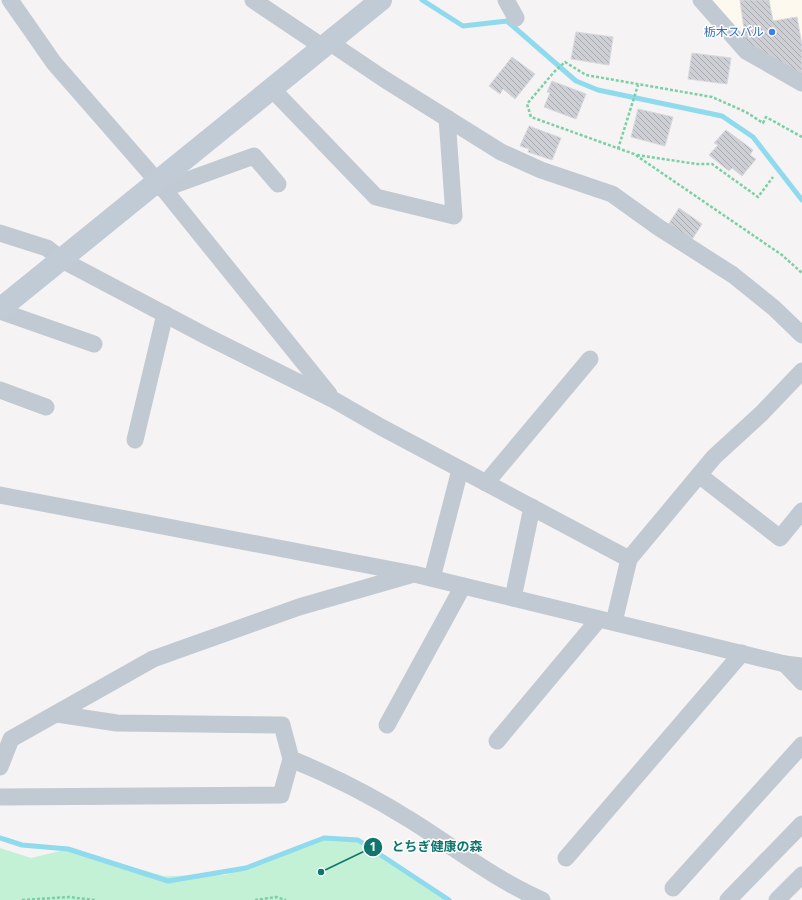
<svg xmlns="http://www.w3.org/2000/svg" width="802" height="900" viewBox="0 0 802 900" font-family="'Noto Sans','Noto Sans JP',sans-serif">
  <style>
    .commercial { fill: #fdf9ef }
    .park { fill: #c3f1d5 }
    .lines { fill: none; stroke-linecap: round; stroke-linejoin: round }
    .stream { stroke: #90daee; stroke-width: 5 }
    .building { fill: url(#building-back-hatch); stroke: #d7d9de }
    .path { stroke: #7ad0a6; stroke-width: 2.5; stroke-dasharray: 3 2; stroke-linecap: butt }
    .street { stroke: #c1cad2; stroke-width: 17 }
    .secondary { stroke: #c1cbd6; stroke-width: 22 }
    .shop-dot { fill: #3f7fe0; stroke: #fff; stroke-width: 1.5 }
    .labels { text-anchor: middle; stroke-width: 3; stroke-linejoin: round; paint-order: stroke }
    .shop-label { font-size: 12px; fill: #366cbe; stroke: #fff; text-anchor: end }
    .leader { fill: none; stroke: #0f766e; stroke-width: 1.5 }
    .callout-dot { fill: #0f766e; stroke: #fff; stroke-width: 1.5 }
    .mark-label { font-size: 12px; text-anchor: middle; font-weight: bold; fill: #fff }
    .callout-label { font-size: 13px; text-anchor: middle; font-weight: bold; fill: #0f766e; stroke: #fff; stroke-width: 3; stroke-linejoin: round; paint-order: stroke }
  </style>
  <defs>
    <pattern id="building-back-hatch" width="6" height="6" patternUnits="userSpaceOnUse"><rect width="6" height="6" fill="#cdcfd5"/><path d="M-1 5l2 2M0 0l6 6M5-1l2 2" fill="none" stroke="#a8abb0"/></pattern>
  </defs>
  <rect width="100%" height="100%" fill="#f5f3f3"/>
  <polygon class="commercial" points="707,0 802,0 802,77 744,44"/>
  <polygon class="park" points="324,838 358,840 449,900 0,900 0,848 31,858 68,849 164,876 225,875"/>
  <g class="lines">
    <g class="stream">
      <polyline points="422,0 463,26 507,21 576,81 598,90 722,116 753,137 802,200"/>
      <polyline points="0,838 22,845 68,849 168,881 246,868 324,838 358,840 449,900"/>
    </g>
  </g>
  <g class="building">
    <polygon points="740,0 769,0 773,21 797,17 802,45 802,77 746,44"/>
    <polygon points="576,32 613,37 609,65 571,59"/>
    <polygon points="692,53 731,58 727,84 688,79"/>
    <polygon points="512,57 535,74 515,99 503,89 500,94 489,86"/>
    <polygon points="552,81 586,94 576,119 544,107 550,93 547,92"/>
    <polygon points="638,109 673,117 665,146 631,137"/>
    <polygon points="529,126 561,138 552,160 528,152 529,149 520,146"/>
    <polygon points="726,130 753,150 750,155 756,159 742,176 732,168 729,171 709,155 718,145 714,143"/>
    <polygon points="679,208 702,224 691,241 668,225"/>
  </g>
  <g class="lines">
    <g class="path">
      <polyline points="802,137 766,117 763,123 746,112 712,97 586,75 565,62 554,72 527,104 531,117 634,154 782,255 802,273"/>
      <polyline points="618,149 638,85"/>
      <polyline points="637,155 697,164 712,164 758,197 773,177"/>
      <polyline points="22,900 69,897 95,900"/>
      <polyline points="255,900 276,897 286,900"/>
    </g>
    <g class="street">
      <polyline points="10,0 54,63 158,182 329,394"/>
      <polyline points="253,0 323,47"/>
      <polyline points="506,0 516,18"/>
      <polyline points="701,0 746,51 802,83"/>
      <polyline points="329,42 384,79 501,152 541,170 612,194 658,227 733,275 774,308 802,335"/>
      <polyline points="272,89 376,197 454,216 447,118"/>
      <polyline points="163,189 254,156 278,184"/>
      <polyline points="0,233 47,248 62,260 206,336 334,400 381,427 629,559"/>
      <polyline points="0,311 94,344"/>
      <polyline points="0,390 46,407"/>
      <polyline points="135,440 165,314"/>
      <polyline points="699,475 780,538 802,511"/>
      <polyline points="486,483 590,359"/>
      <polyline points="0,495 414,574 785,664 802,666"/>
      <polyline points="432,578 460,470"/>
      <polyline points="513,598 532,507"/>
      <polyline points="614,622 629,559 714,457 762,413 802,371"/>
      <polyline points="785,664 802,682"/>
      <polyline points="387,725 463,586"/>
      <polyline points="497,741 599,619"/>
      <path d="M291 759C333 776 374 797 412 821 455 848 496 880 542 900"/>
      <polyline points="0,767 11,739 153,659 299,607 410,575"/>
      <polyline points="0,797 281,795 291,759 282,725 117,723 57,714"/>
      <polyline points="566,858 742,653"/>
      <polyline points="673,888 802,745"/>
      <polyline points="728,900 802,824"/>
      <polyline points="777,900 802,875"/>
    </g>
    <polyline class="secondary" points="0,309 381,0"/>
  </g>
  <circle class="shop-dot" cx="772" cy="32" r="4"/>
  <g class="labels">
    <g class="shop-label">
      <text x="764" y="36">栃木スバル</text>
    </g>
  </g>
  <path class="leader" d="M321 872L373 847"/>
  <g class="callout-dot">
    <circle cx="321" cy="872" r="4"/>
    <circle cx="373" cy="847" r="10"/>
  </g>
  <g class="mark-label">
    <text x="373" y="851">1</text>
  </g>
  <g class="callout-label">
    <text x="437" y="851">とちぎ健康の森</text>
  </g>
</svg>
